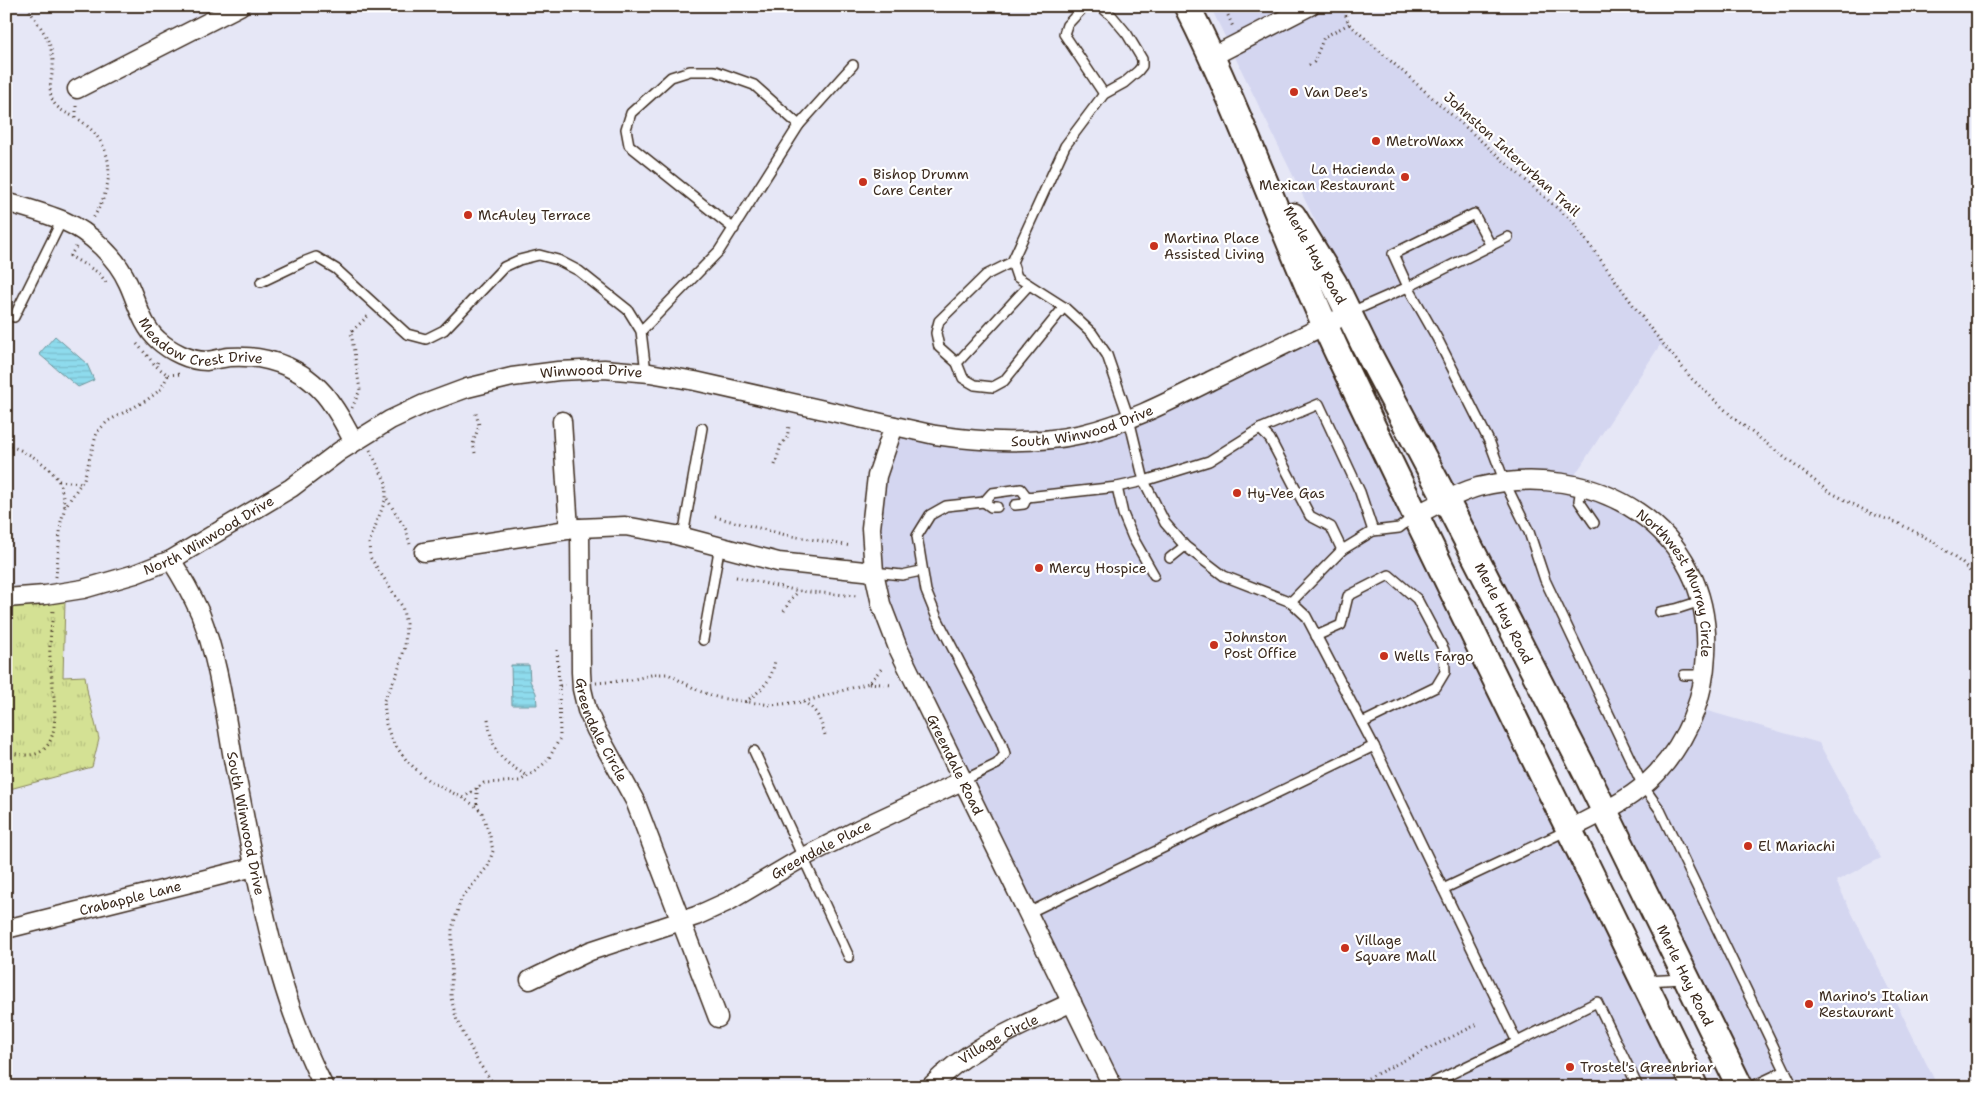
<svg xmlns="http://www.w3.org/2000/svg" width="1984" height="1093" viewBox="0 0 1984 1093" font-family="'Shantell Sans',sans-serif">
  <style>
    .built { fill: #d4d6f0 }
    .grass { fill: url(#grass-tufts); stroke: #888659 }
    .water { fill: url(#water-rules); stroke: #6d949a }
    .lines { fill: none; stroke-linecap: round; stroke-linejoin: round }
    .lane-casing { stroke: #3b2a1e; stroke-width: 12 }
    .street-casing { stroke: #3b2a1e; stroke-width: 21 }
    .secondary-casing { stroke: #3b2a1e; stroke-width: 29 }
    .path { stroke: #3b2a1e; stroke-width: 3; stroke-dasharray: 1 4; stroke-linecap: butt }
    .lane { stroke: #fff; stroke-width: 9 }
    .street { stroke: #fff; stroke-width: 18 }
    .secondary { stroke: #fff; stroke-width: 25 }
    .poi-dot { fill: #c8321e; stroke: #fff; stroke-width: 2 }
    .labels { text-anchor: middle; stroke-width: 4.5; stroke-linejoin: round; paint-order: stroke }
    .poi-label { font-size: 14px; fill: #3b2a1e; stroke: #fff; text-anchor: start }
    .street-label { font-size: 14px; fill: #3b2a1e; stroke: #fff }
  </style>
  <defs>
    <pattern id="grass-tufts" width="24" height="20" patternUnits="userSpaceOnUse" patternTransform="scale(1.25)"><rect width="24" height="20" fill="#d4e194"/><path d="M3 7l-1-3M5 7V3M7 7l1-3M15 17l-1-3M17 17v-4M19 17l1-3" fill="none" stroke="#b7c17f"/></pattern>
    <pattern id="water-rules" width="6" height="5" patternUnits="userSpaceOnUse" patternTransform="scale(1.25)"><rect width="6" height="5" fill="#8edbed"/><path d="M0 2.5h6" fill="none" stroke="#7bbccb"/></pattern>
  </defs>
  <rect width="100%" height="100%" fill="#e6e7f6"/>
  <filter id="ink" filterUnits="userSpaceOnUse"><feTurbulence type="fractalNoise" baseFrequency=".02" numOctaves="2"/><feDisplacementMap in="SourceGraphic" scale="10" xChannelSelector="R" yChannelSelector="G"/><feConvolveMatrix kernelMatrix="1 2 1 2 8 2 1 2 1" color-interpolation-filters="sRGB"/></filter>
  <g filter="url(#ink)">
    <g class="built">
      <polygon points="1210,6 1342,6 1349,24 1574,223 1647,324 1677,361 1660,345 1569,484 1655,525 1705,613 1697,708 1819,743 1881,858 1836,881 1938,1087 1739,1087"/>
      <polygon points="1326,324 1696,1087 1113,1087 898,648 871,528 894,426 935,435 1083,434"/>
    </g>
    <polygon class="grass" points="65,601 63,677 85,676 88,695 99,739 92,767 6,790 6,608"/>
    <g class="water">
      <polygon points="55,336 87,364 94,380 78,387 39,354"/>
      <polygon points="511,665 529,665 530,681 536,693 537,705 512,705"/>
    </g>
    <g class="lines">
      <g class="lane-casing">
        <g id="lane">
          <polyline points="1088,6 1084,7 1067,25 1064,34 1104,94"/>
          <polyline points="1100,6 1112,16 1127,34 1142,59 1142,66 1138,71 1124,83 1104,94 1065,146 1012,262 1017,277 1064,307 1092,333 1107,355 1129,419 1144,481 1165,523 1185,546 1224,576 1291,602 1306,616 1374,746 1517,1042 1424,1087"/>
          <polyline points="799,125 853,65"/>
          <polyline points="1491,246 1474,214 1393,254 1408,287 1437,338 1490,443 1505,483 1529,532 1545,580 1643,786 1660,810 1793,1087"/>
          <polyline points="261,282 303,262 316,257 336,269 407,334 426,339 444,330 504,267 519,260 539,255 558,260 579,271 628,310 641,331 646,372"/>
          <polyline points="1029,285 957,363 963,378 975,385 993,387 1004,381 1064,307"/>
          <polyline points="1351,312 1408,287 1508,237"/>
          <polyline points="14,317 62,220"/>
          <polyline points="641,331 719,251 799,125 754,85 715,71 690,71 671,77 631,113 626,129 629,145 734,229"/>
          <polyline points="957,363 939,347 936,333 939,321 986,275 1012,262"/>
          <polyline points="1260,429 1319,404 1360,492 1373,531 1399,528 1413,517"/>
          <polyline points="1117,487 1123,514 1133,538 1154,575"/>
          <polyline points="1581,487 1579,501 1594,523"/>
          <polyline points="984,502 991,507 997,507"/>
          <polyline points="1015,505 1024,504 1027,497"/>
          <polyline points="683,536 702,428"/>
          <polyline points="1342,550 1373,531"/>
          <polyline points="1170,558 1185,546"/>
          <polyline points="874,572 902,575 921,571"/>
          <polyline points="1660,612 1676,609 1701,601"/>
          <polyline points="1316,636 1341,625 1348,596 1389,575 1417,599 1444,650 1445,672 1436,687 1362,723"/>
          <polyline points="703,640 720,545"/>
          <polyline points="1684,675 1705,675"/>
          <polyline points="754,751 849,957"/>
          <polyline points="964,780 997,764 1005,754 1001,742 937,618 926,591 917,536 930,515 946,506 984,502 992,493 1021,489 1027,497 1117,487 1144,481 1209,461 1260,429 1270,439 1310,516 1331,527 1342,550 1291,602"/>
          <polyline points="1443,889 1568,830"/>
          <polyline points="1028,913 1374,746"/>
          <polyline points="1646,981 1683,979"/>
          <polyline points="1517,1042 1597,1002 1638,1087"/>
          <polyline points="1751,1087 1785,1071"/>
          <polyline points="1972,1087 1978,1084"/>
        </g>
      </g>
      <g class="street-casing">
        <g id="street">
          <polyline points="1213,56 1310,6"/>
          <polyline points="77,89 240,6"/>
          <path id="s1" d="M6 202C26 208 45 213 64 221 90 232 117 258 128 283 137 302 142 326 158 340 170 351 190 361 206 361 214 360 221 358 229 357 270 354 310 370 333 406 341 417 347 430 354 442"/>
          <polyline points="562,421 569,529"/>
          <path id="s2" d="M894 426 877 476 871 528 874 572 881 604 898 648 1113 1087"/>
          <path id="s3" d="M1416 515C1436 505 1457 493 1478 487 1593 458 1713 527 1706 654 1704 699 1687 740 1657 773 1633 799 1599 814 1568 830"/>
          <path id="s4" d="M580 528 581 672 582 689 587 710 596 730 635 801 718 1018"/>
          <polyline points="424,552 580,528 625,526 676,535 778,562 874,572"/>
          <path id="s5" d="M171 560C182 577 192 595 200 613 219 661 225 714 234 764 256 873 273 987 324 1087"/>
          <path id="s6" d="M6 598 45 595 83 589 135 574 171 560 291 488 340 451 390 420 424 404 467 388 512 377 558 371 604 369 650 373 695 381 935 435C984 442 1033 445 1082 434 1128 423 1170 401 1212 380 1253 360 1294 340 1336 320"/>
          <path id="s7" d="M6 929 254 867"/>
          <path id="s8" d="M530 980 590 951 696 916 729 901 802 858 859 829 964 780"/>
          <path id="s9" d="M930 1087C969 1046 1022 1026 1072 1002"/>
        </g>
      </g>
      <g class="secondary-casing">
        <g id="secondary">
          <path d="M1187 6C1245 120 1285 242 1340 358 1456 602 1577 844 1695 1087"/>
          <path id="s10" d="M1293 216 1334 283 1364 345 1446 500 1589 779 1740 1087"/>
        </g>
      </g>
      <g class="path">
        <path d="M27 6C39 28 50 34 53 61 54 74 47 87 52 99 57 111 68 113 78 119 118 146 115 184 92 220"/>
        <polyline points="1224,6 1233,27"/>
        <polyline points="1342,6 1349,24 1574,223 1647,324 1677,361 1692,379 1736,420 1828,491 1870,513 1898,523 1934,542 1963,564 1978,580"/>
        <polyline points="1309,65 1314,62 1324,37 1349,24"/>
        <polyline points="76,117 76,106"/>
        <polyline points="76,247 70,256 99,273 108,285"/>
        <polyline points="137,344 156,366"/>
        <polyline points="168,375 181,374"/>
        <polyline points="352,408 360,390 351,332 368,316"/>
        <path d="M6 445C25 450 47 463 58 480 62 487 63 499 65 507"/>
        <polyline points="370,450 386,483 386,498 369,543 370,557 402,606 406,624 405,647 397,674 384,700 386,724 392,741 407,761 429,781 463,798 477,807 482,813 490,836 493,851 488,866 461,899 452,929 451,998 457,1021 478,1062 496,1087"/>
        <polyline points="475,453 473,444 479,425 475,410"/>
        <polyline points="775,465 781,445 787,438 789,426"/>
        <polyline points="59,481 81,483"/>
        <polyline points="387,499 406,530 410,544"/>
        <polyline points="715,517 786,535 851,546"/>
        <polyline points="56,577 61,522 65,507 84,479 97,432 108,421 147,400 161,389 168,375 156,366 158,361"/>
        <polyline points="736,577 799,591 857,596"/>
        <polyline points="784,611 791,599 799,591"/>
        <polyline points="557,650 559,686"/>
        <polyline points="596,683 631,680 655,674 668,674 699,691 719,698 771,705 803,702 869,683 883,667"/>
        <polyline points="869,683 892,685"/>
        <path d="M745 702C762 690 772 681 775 660"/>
        <path d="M803 702C819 710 821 723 826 738"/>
        <path d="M488 719C492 751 500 761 528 776"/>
        <path d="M6 751C12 753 19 755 25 755 71 757 50 683 50 657 49 641 52 626 53 610"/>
        <polyline points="477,788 477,806"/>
        <polyline points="463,798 484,783 520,781 536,771 548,760 560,738 559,686 565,685"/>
        <polyline points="1350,1087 1478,1024"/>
      </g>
      <use href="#lane" class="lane"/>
      <use href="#street" class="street"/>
      <use href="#secondary" class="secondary"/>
    </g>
  </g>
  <g class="poi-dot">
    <circle cx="1294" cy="92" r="5"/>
    <circle cx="1376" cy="141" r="5"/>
    <circle cx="1405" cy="177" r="5"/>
    <circle cx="863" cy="182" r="5"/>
    <circle cx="468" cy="215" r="5"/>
    <circle cx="1154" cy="246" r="5"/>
    <circle cx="1237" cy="493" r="5"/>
    <circle cx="1039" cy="568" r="5"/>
    <circle cx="1214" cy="645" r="5"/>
    <circle cx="1384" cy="656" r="5"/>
    <circle cx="1748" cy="846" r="5"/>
    <circle cx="1345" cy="948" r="5"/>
    <circle cx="1809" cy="1004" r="5"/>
    <circle cx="1570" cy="1067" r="5"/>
  </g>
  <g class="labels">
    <g class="poi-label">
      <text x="1304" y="97">Van Dee's</text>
      <text x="1386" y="146">MetroWaxx</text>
      <text x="1395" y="174" text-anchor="end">La Hacienda<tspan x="1395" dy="16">Mexican Restaurant</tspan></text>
      <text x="873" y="179">Bishop Drumm<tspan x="873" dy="16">Care Center</tspan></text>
      <text x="478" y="220">McAuley Terrace</text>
      <text x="1164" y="243">Martina Place<tspan x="1164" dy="16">Assisted Living</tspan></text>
      <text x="1247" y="498">Hy-Vee Gas</text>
      <text x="1049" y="573">Mercy Hospice</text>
      <text x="1224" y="642">Johnston<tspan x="1224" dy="16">Post Office</tspan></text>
      <text x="1394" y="661">Wells Fargo</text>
      <text x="1758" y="851">El Mariachi</text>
      <text x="1355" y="945">Village<tspan x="1355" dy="16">Square Mall</tspan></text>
      <text x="1819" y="1001">Marino's Italian<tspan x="1819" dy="16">Restaurant</tspan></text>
      <text x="1580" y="1072">Trostel's Greenbriar</text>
    </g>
    <g class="street-label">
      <text transform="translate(1512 154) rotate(42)" y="5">Johnston Interurban Trail</text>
      <text transform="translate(1315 255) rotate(60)" y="5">Merle Hay Road</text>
      <text dy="5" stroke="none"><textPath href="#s1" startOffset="259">Meadow Crest Drive</textPath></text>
      <text dy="5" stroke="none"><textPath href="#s6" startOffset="640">Winwood Drive</textPath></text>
      <text dy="5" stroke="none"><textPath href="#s6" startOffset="1140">South Winwood Drive</textPath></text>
      <text dy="5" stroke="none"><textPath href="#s6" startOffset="215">North Winwood Drive</textPath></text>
      <text dy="5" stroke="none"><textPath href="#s3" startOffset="319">Northwest Murray Circle</textPath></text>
      <text dy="5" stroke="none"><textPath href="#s10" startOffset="450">Merle Hay Road</textPath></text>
      <text dy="5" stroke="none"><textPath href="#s4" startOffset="206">Greendale Circle</textPath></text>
      <text dy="5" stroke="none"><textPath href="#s2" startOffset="359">Greendale Road</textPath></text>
      <text dy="5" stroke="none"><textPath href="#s5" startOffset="276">South Winwood Drive</textPath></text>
      <text dy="5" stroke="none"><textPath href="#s8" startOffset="320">Greendale Place</textPath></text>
      <text dy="5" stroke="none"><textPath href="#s7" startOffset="128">Crabapple Lane</textPath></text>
      <text dy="5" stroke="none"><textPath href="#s10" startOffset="855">Merle Hay Road</textPath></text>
      <text dy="5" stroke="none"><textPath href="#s9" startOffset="84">Village Circle</textPath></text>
    </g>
  </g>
  <rect width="1984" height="1093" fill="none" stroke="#fff" stroke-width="25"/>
  <rect x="12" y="12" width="1959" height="1068" fill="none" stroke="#3b2a1e" stroke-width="2" filter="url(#ink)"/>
</svg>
